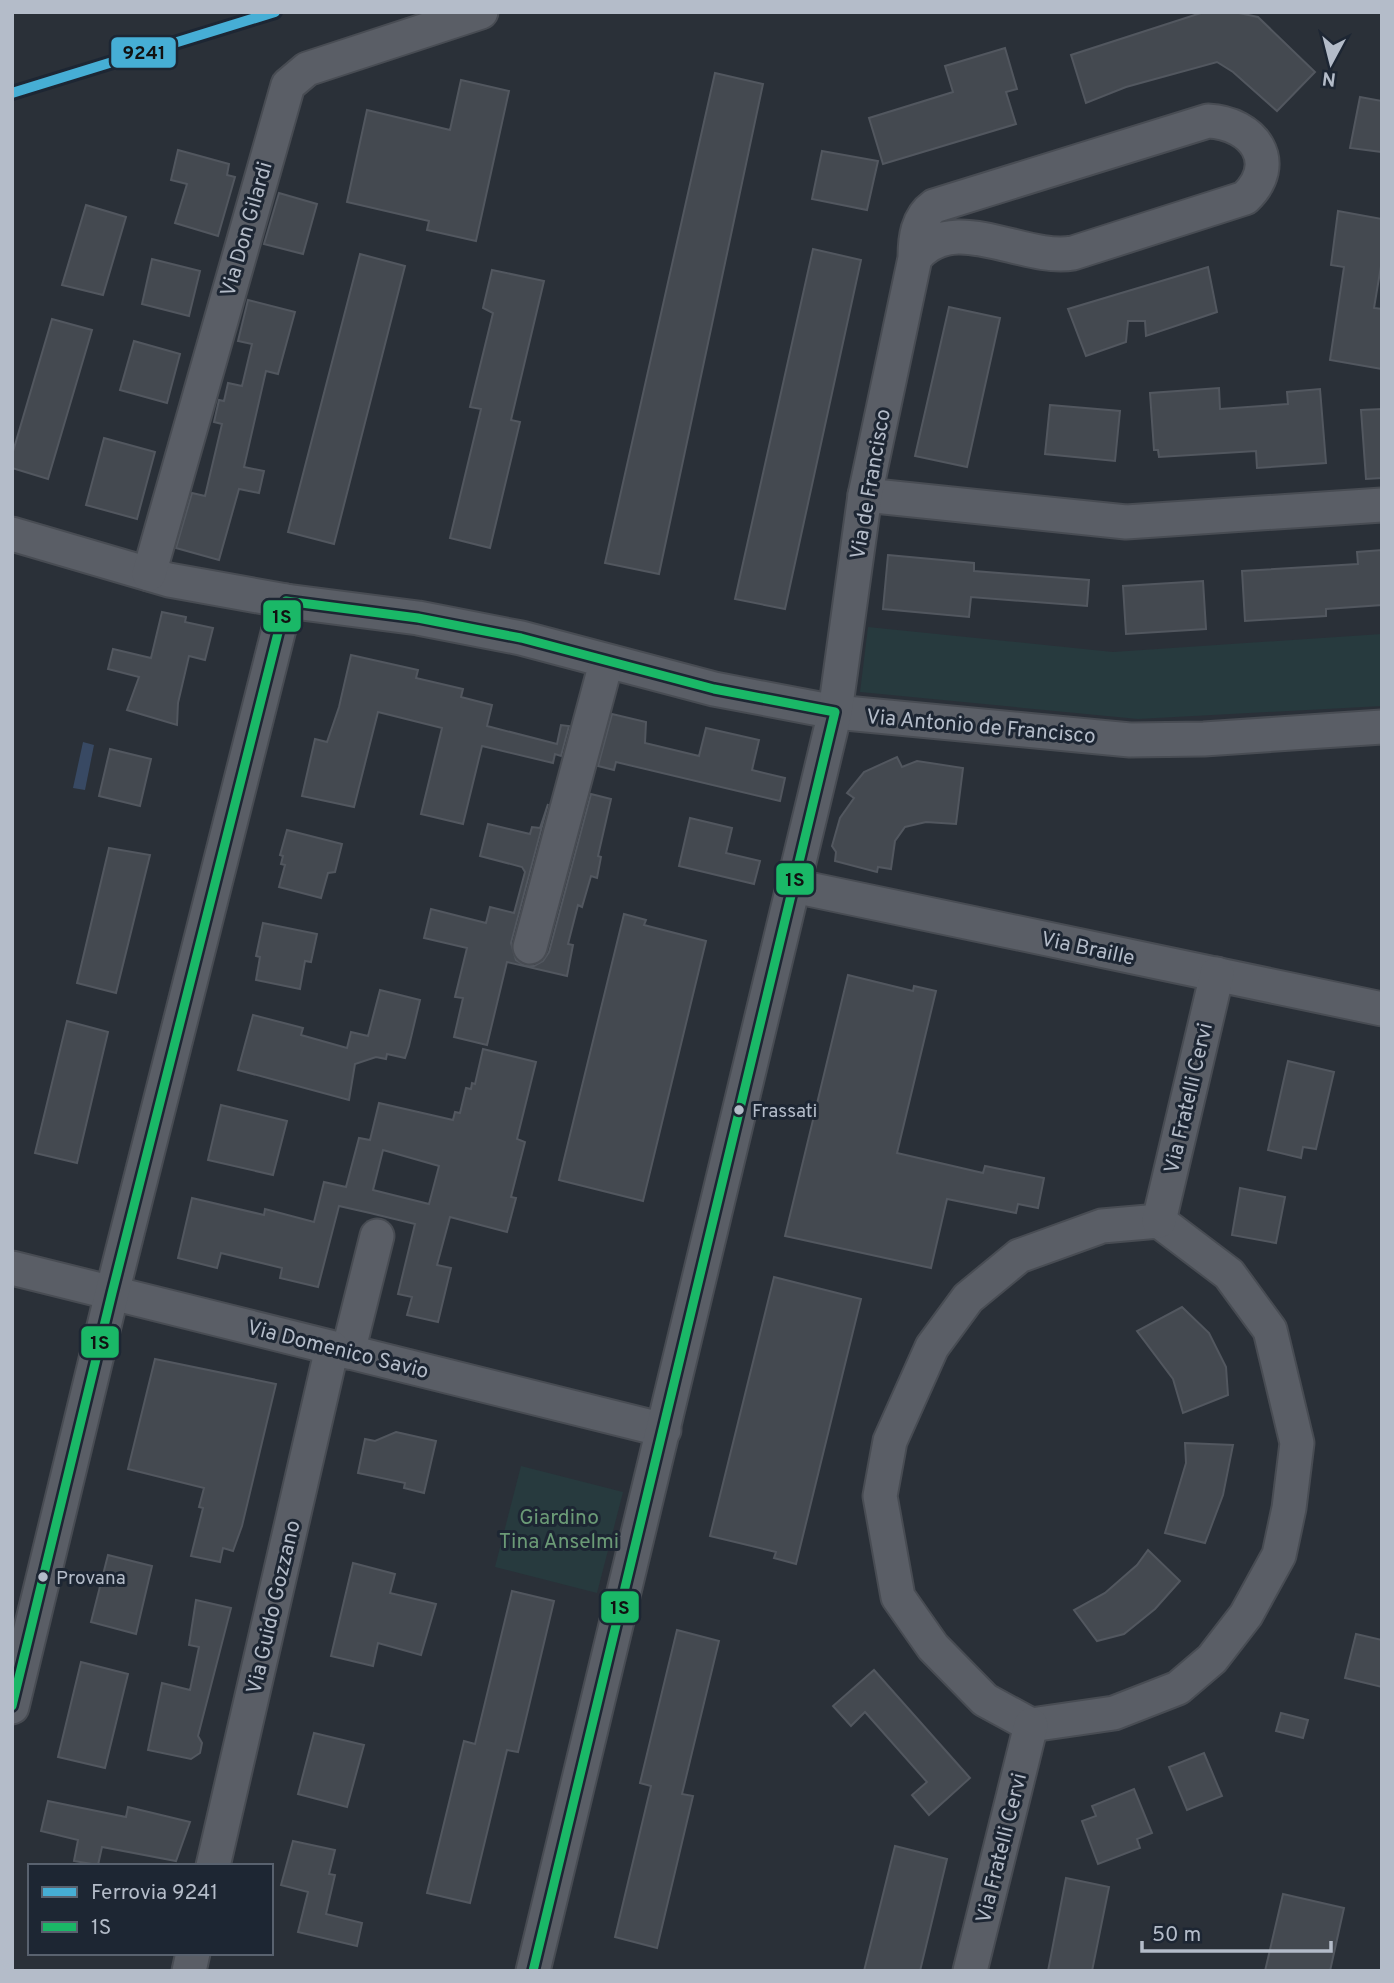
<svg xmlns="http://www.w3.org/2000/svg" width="1394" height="1983" viewBox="0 0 1394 1983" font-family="Overpass,sans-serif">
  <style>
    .green { fill: #273a3e }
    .water { fill: #384963 }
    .building { fill: #444950; stroke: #52575f; stroke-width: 2; fill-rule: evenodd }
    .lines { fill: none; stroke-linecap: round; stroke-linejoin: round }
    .minor-casing { stroke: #484c53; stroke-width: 37 }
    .minor { stroke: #5a5e66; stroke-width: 33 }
    .bus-1-casing { stroke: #1d2633; stroke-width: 14 }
    .bus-1 { stroke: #1ab867; stroke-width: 9 }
    .rail-1-casing { stroke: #1d2633; stroke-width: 16 }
    .rail-1 { stroke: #46aed5; stroke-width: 10 }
    .bus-dot { fill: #b4bcc9; stroke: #1d2633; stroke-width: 2.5 }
    .labels { text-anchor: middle; stroke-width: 6; stroke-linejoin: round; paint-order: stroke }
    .bus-label { font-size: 19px; fill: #b4bcc9; stroke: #1d2633; text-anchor: start }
    .street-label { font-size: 21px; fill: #b4bcc9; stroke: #1d2633 }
    .park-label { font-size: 21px; fill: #6b9a76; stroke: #1d2633 }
    .line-badge { stroke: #1d2633; stroke-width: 2.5 }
    .pale-badge-label { font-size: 19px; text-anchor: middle; font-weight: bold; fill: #111 }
  </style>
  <rect width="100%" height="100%" fill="#2a3038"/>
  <g class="green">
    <polygon points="868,627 1113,652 1382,634 1382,706 1138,719 860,692"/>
    <polygon points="521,1466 623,1492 597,1593 495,1567"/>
  </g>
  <polygon class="water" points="83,742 94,745 85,790 73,788"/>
  <g class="building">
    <polygon points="1204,12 1234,12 1258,17 1315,72 1277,111 1233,72 1217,62 1126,87 1086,103 1071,55"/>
    <polygon points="1005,48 1017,89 1006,92 1016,124 883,164 869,118 953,92 945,66"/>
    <polygon points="715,73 763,84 659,574 605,563"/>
    <polygon points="461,80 509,91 476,241 427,230 429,221 347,202 367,110 450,130"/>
    <polygon points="1360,97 1382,101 1382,152 1350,148"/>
    <polygon points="178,150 229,164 227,175 235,177 218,236 175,223 187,184 171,180"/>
    <polygon points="822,151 878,161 867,210 812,199"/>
    <polygon points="279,193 317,204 303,254 264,244"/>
    <polygon points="86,205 126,217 103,295 62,285"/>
    <polygon points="1338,211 1382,219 1382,260 1374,308 1382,309 1382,369 1330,360 1344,267 1331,265"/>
    <polygon points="813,249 861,260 785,609 735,599"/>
    <polygon points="360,254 405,266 334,544 288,532"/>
    <polygon points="152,259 200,271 189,316 142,304"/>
    <polygon points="1208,267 1217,312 1146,336 1145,321 1128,321 1126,342 1086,356 1068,309"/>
    <polygon points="492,270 544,281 511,420 520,422 490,548 450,538 481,409 470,407 493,313 483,308"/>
    <polygon points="248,300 295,312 278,374 266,371 244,467 264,471 259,493 239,489 219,560 176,548 192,493 205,496 222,424 214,422 219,400 224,401 228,383 242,386 252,344 238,341"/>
    <polygon points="949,307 1000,318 967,467 915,456"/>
    <polygon points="52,319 92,330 48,479 12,468 12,455"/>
    <polygon points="134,341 180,354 167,403 120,390"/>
    <polygon points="1219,388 1220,409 1288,404 1287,392 1320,389 1326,463 1257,468 1256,451 1159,457 1158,450 1154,450 1150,393"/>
    <polygon points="1050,405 1120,411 1115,461 1045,454"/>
    <polygon points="1382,409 1382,478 1366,479 1361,410"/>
    <polygon points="104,438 155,452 137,519 86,505"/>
    <polygon points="1382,550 1382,605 1326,609 1326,616 1245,621 1242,571 1358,564 1357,552"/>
    <polygon points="888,555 974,563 974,571 1089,580 1087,606 971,597 969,617 883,609"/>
    <polygon points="1203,581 1206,629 1126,634 1123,586"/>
    <polygon points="162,612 186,617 185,622 213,628 205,660 189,656 178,703 177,725 127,710 139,677 108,669 113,649 151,658"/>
    <polygon points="351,655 418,670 416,678 463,689 461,697 492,705 487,726 557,744 561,725 569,726 561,756 555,754 553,763 482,746 463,824 421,814 442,728 378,712 354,807 302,796 315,739 327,742 339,707"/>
    <polygon points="612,714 646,722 645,743 699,756 706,728 759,740 752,770 785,778 780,801 616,762 614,770 598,766"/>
    <polygon points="110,749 151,759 140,806 99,796"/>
    <polygon points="897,757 902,767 917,761 963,768 956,824 926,822 905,827 895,841 891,869 878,867 877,872 835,861 836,852 832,846 840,818 854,798 847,793 864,772"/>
    <polygon points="591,794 611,799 598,856 601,857 597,878 591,876 582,907 578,905 568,944 573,945 567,976 507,962 487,1045 454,1037 463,998 455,997 467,948 424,938 431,909 486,923 490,907 514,913 525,872 522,867 480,856 488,824 530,834 532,827 540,828 548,804 511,943 516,960 524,965 534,966 543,961 549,952"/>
    <polygon points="690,818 732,828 726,853 760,861 754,884 679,866"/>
    <polygon points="287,830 342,844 335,872 328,873 321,898 279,887 285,865 281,864 283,856 280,855"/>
    <polygon points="109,848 150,855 116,993 77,983"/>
    <polygon points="624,914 646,920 644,925 706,941 643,1201 559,1180"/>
    <polygon points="263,923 317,934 311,962 305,961 300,989 256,980 260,957 256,956"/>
    <polygon points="848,975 913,991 914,986 936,991 897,1153 983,1173 985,1166 1044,1178 1038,1208 1018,1204 1016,1213 947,1199 931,1268 785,1236"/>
    <polygon points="380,990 420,1000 409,1046 405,1058 387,1054 386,1059 376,1057 355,1064 349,1100 238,1070 253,1015 303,1028 301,1035 347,1048 351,1032 368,1036"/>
    <polygon points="67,1021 108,1032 77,1163 35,1153"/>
    <path d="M483 1049 536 1062 517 1139 525 1142 511 1197 516 1198 507 1232 450 1217 437 1265 451 1268 438 1322 407 1315 412 1297 398 1294 415 1224 370 1213 339 1206 318 1287 280 1278 282 1268 221 1253 217 1268 178 1258 192 1198 264 1215 265 1209 314 1222 324 1182 346 1187 359 1138 370 1140 379 1103 453 1120 455 1112 460 1113 466 1088 471 1089 472 1083 475 1084ZM383 1150 439 1166 429 1204 373 1190Z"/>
    <polygon points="1288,1061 1334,1072 1316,1149 1303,1147 1301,1158 1268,1150"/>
    <polygon points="221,1105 287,1121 273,1175 208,1160"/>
    <polygon points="1240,1188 1285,1197 1276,1243 1232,1235"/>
    <polygon points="774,1277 861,1299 796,1564 774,1558 776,1552 710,1536"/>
    <polygon points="1182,1307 1209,1333 1226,1367 1228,1395 1183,1413 1173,1379 1137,1331"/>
    <polygon points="155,1359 276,1384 242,1526 233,1551 223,1548 220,1562 191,1556 203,1508 199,1507 204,1488 128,1469"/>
    <polygon points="396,1432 436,1441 424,1493 404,1488 405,1483 358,1473 365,1439 375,1441"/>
    <polygon points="1185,1443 1233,1445 1223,1495 1205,1543 1165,1533 1186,1463"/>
    <polygon points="1148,1550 1180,1581 1155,1609 1124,1634 1097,1641 1074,1610 1105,1593 1137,1565"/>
    <polygon points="108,1555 152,1566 136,1634 91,1622"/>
    <polygon points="353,1563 395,1574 390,1593 436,1604 421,1655 378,1643 373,1666 331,1656"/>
    <polygon points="512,1591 554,1601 518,1752 507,1750 470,1903 427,1893 464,1741 475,1744"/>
    <polygon points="196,1600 231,1608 198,1736 202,1743 200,1753 191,1759 148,1750 162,1683 190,1690 199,1647 189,1645"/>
    <polygon points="677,1630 719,1641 682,1794 693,1796 657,1948 615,1937 651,1786 640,1783"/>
    <polygon points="1356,1634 1382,1640 1382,1687 1345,1678"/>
    <polygon points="81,1662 128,1674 105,1768 58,1757"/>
    <polygon points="874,1670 970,1778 929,1815 912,1795 927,1782 865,1712 851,1726 833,1706"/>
    <polygon points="1281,1713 1308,1720 1303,1738 1276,1731"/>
    <polygon points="314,1733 364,1745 347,1807 298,1794"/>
    <polygon points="1204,1753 1222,1796 1187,1810 1169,1767"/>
    <polygon points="1134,1789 1152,1833 1137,1839 1140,1848 1098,1864 1082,1821 1096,1816 1092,1806"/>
    <polygon points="48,1801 126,1817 128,1807 190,1822 176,1861 102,1847 98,1865 74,1861 78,1840 41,1831"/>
    <polygon points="293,1841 335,1850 329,1874 335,1875 326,1914 362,1923 357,1946 298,1932 308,1892 281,1885"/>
    <polygon points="895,1846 947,1859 920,1971 864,1971"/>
    <polygon points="1066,1878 1109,1887 1092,1971 1048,1971"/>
    <polygon points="1283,1894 1344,1908 1330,1971 1265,1971"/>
  </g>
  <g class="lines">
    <g class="minor-casing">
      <g id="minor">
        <polyline points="865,495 1126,522 1382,505"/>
        <polyline points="12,534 169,580 286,601 418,618 521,638 714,689 835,712 1130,740 1204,739 1382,727"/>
        <polyline points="149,574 288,85 307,69 481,12"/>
        <polyline points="794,886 1382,1009"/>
        <polyline points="530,947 606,663"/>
        <polygon points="1159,1221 1229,1274 1270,1330 1297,1443 1289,1508 1279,1555 1246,1615 1212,1659 1178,1688 1114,1713 1031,1725 985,1700 933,1647 898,1597 880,1496 890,1441 932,1347 968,1298 1019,1256 1102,1226"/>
        <polyline points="1159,1221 1217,974"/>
        <polyline points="12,1268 664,1430"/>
        <polyline points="348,1352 377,1236"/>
        <polyline points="12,1707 112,1293 286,601"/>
        <polyline points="213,1866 332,1348"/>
        <polyline points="189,1971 193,1953"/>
        <path d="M533 1971 835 712 865 495 915 258C915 239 917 218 934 206L1208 121C1254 123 1282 163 1245 198L1073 253C1023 262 953 209 915 258"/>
        <polyline points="970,1971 1031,1725"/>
      </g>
    </g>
    <use href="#minor" class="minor"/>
    <g class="bus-1-casing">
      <polyline id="bus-1" points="12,1706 112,1293 286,601 418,618 521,638 714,689 835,712 533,1971"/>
    </g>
    <use href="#bus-1" class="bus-1"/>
    <g class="rail-1-casing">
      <polyline id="rail-1" points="12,93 275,12"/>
    </g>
    <use href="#rail-1" class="rail-1"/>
  </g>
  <g class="bus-dot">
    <circle cx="739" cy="1110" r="6"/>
    <circle cx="43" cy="1577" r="6"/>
  </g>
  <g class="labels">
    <g class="bus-label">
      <text x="752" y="1117">Frassati</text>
      <text x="56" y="1584">Provana</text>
    </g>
    <g class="street-label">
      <text transform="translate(246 229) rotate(-74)" y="7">Via Don Gilardi</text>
      <text transform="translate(870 484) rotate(-80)" y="7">Via de Francisco</text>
      <text transform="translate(981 726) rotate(5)" y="7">Via Antonio de Francisco</text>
      <text transform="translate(1088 948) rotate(12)" y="7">Via Braille</text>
      <text transform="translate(1188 1098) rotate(-77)" y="7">Via Fratelli Cervi</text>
      <text transform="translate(338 1349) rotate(14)" y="7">Via Domenico Savio</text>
      <text transform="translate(273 1607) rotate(-77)" y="7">Via Guido Gozzano</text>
      <text transform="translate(1001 1848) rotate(-76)" y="7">Via Fratelli Cervi</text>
    </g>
    <g class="park-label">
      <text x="559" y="1524">Giardino<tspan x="559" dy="24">Tina Anselmi</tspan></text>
    </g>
  </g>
  <g class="line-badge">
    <rect x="110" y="36" width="67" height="33" rx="7" fill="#46aed5"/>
    <rect x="262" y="599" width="40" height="34" rx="7" fill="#1ab867"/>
    <rect x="775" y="862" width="40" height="34" rx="7" fill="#1ab867"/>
    <rect x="80" y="1325" width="40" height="34" rx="7" fill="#1ab867"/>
    <rect x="600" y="1590" width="40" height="34" rx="7" fill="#1ab867"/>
  </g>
  <g class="pale-badge-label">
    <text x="144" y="59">9241</text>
    <text x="282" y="623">1S</text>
    <text x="795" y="886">1S</text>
    <text x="100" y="1349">1S</text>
    <text x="620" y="1614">1S</text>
  </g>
  <rect width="1394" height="1983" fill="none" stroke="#b4bcc9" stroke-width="28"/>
  <rect x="28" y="1864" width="245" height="91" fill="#1d2633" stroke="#59626f" stroke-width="2"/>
  <rect x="42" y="1887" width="35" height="10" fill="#46aed5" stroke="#59626f" stroke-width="2"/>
  <text x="91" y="1899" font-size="21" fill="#b4bcc9">Ferrovia 9241</text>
  <rect x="42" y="1922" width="35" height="10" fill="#1ab867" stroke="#59626f" stroke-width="2"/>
  <text x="91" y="1934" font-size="21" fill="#b4bcc9">1S</text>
  <g transform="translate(1331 63) rotate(187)" stroke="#1d2633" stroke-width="5" paint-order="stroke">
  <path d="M0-5L12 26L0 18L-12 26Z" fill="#b4bcc9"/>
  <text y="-10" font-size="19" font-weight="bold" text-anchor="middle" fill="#b4bcc9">N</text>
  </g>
  <path d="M1142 1941v10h189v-10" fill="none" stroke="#b4bcc9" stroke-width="3.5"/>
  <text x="1152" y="1941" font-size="21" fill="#b4bcc9" stroke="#1d2633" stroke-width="5" paint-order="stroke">50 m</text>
</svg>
